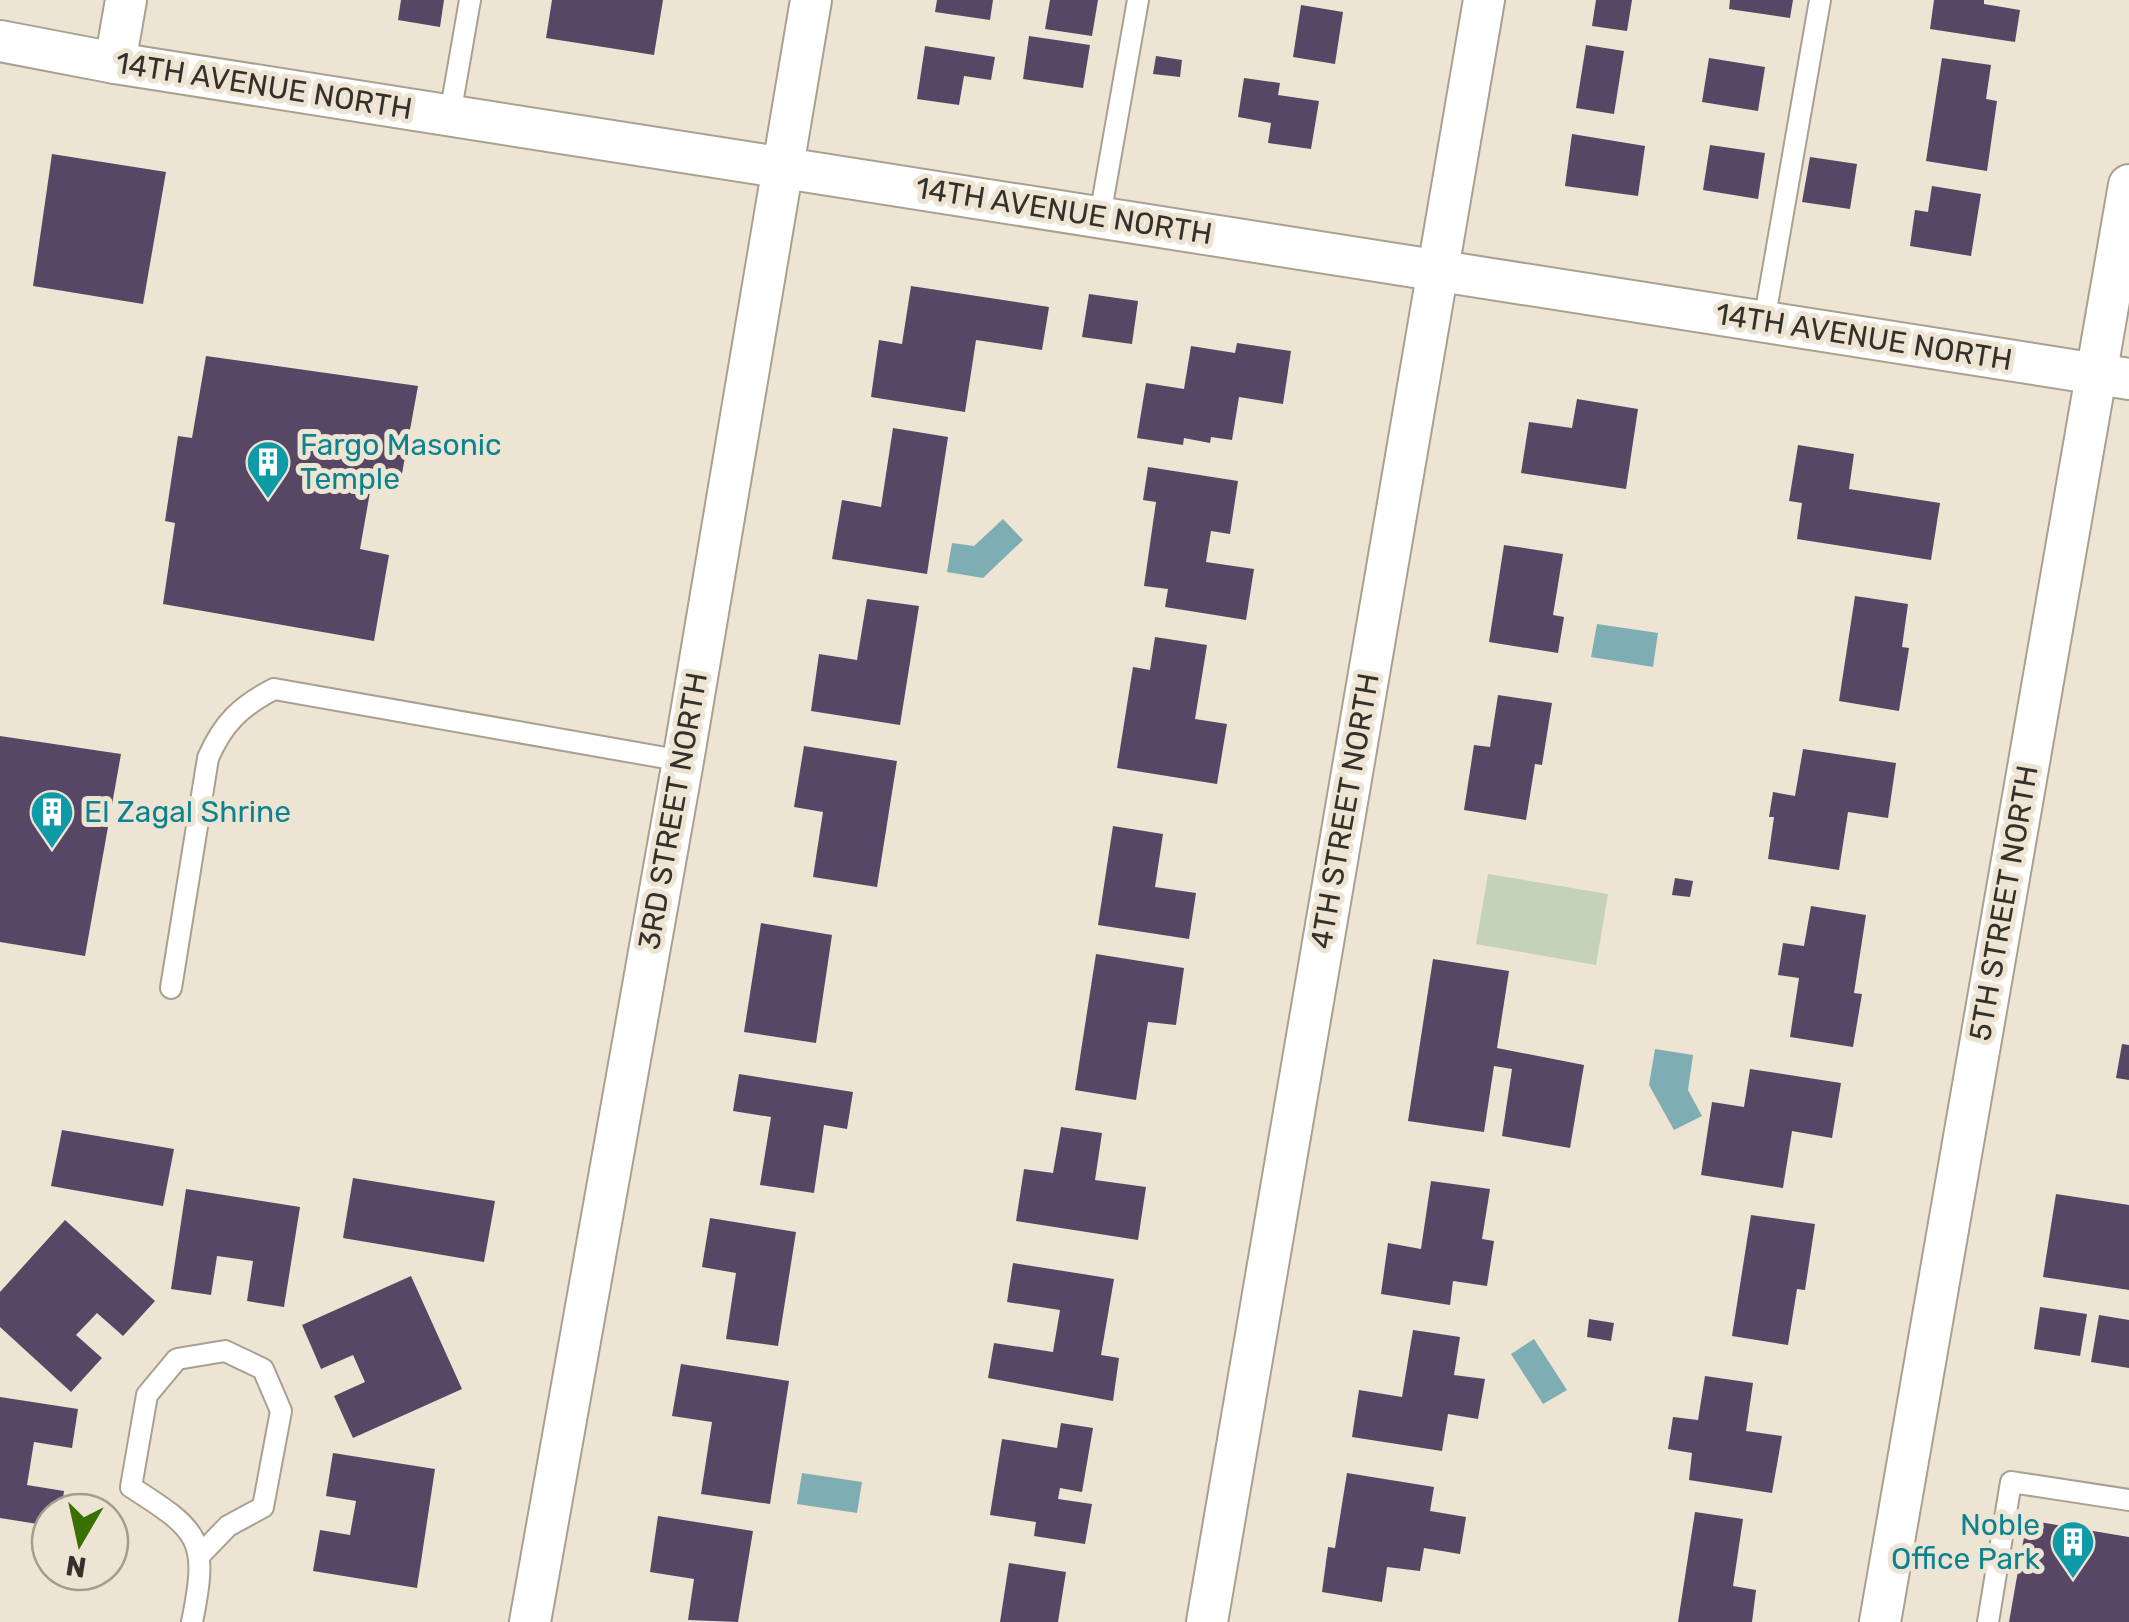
<svg xmlns="http://www.w3.org/2000/svg" width="2129" height="1622" viewBox="0 0 2129 1622" font-family="Rubik,sans-serif">
  <style>
    .green { fill: #c4d2b9 }
    .water { fill: #7eaeb3 }
    .building { fill: #574764 }
    .lines { fill: none; stroke-linecap: round; stroke-linejoin: round }
    .lane-casing { stroke: #a9a090; stroke-width: 24 }
    .street-casing { stroke: #a9a090; stroke-width: 44 }
    .lane { stroke: #fff; stroke-width: 20 }
    .street { stroke: #fff; stroke-width: 40 }
    .labels { text-anchor: middle; stroke-width: 10; stroke-linejoin: round; paint-order: stroke }
    .street-label { font-size: 30px; fill: #34312a; stroke: #eee4d3 }
    .culture-label { font-size: 30px; fill: #0d838f; stroke: #eee4d3; text-anchor: start }
  </style>
  <rect width="100%" height="100%" fill="#eee4d3"/>
  <polygon class="green" points="1488,874 1608,894 1596,965 1476,944"/>
  <g class="water">
    <polygon points="1003,519 1023,540 983,578 947,572 952,543 974,546"/>
    <polygon points="1597,624 1658,633 1653,667 1591,657"/>
    <polygon points="1655,1049 1693,1055 1688,1090 1702,1116 1674,1130 1649,1085"/>
    <polygon points="1534,1339 1567,1390 1543,1404 1511,1354"/>
    <polygon points="802,1473 862,1482 857,1513 797,1504"/>
  </g>
  <g class="building">
    <polygon points="401,0 444,0 440,27 398,20"/>
    <polygon points="552,0 663,0 654,55 546,38"/>
    <polygon points="937,0 993,0 990,20 935,12"/>
    <polygon points="1050,0 1098,0 1092,36 1045,29"/>
    <polygon points="1596,0 1632,0 1627,31 1592,26"/>
    <polygon points="1730,0 1793,0 1790,18 1729,9"/>
    <polygon points="1934,0 1984,0 1984,4 2020,10 2015,42 1930,29"/>
    <polygon points="1301,5 1343,12 1335,64 1293,57"/>
    <polygon points="1029,36 1090,45 1083,88 1023,79"/>
    <polygon points="1586,45 1624,51 1614,114 1576,108"/>
    <polygon points="925,46 995,57 991,80 964,76 959,105 917,99"/>
    <polygon points="1156,56 1182,60 1180,77 1153,74"/>
    <polygon points="1709,58 1765,67 1758,111 1702,102"/>
    <polygon points="1942,58 1991,65 1986,99 1997,101 1987,171 1926,161"/>
    <polygon points="1244,78 1280,83 1278,95 1319,101 1311,149 1268,143 1271,123 1238,117"/>
    <polygon points="1572,134 1645,146 1638,196 1565,186"/>
    <polygon points="1710,145 1765,153 1758,199 1703,190"/>
    <polygon points="52,154 166,172 143,304 33,286"/>
    <polygon points="1810,157 1857,164 1850,209 1802,202"/>
    <polygon points="1932,186 1981,194 1971,256 1910,246 1915,210 1928,212"/>
    <polygon points="911,286 1049,307 1042,350 976,340 965,412 871,397 879,340 902,344"/>
    <polygon points="1089,294 1138,301 1132,344 1082,337"/>
    <polygon points="1237,343 1291,351 1283,404 1239,397 1232,440 1211,437 1210,443 1184,438 1183,445 1137,438 1146,383 1184,389 1191,346 1235,353"/>
    <polygon points="206,356 418,386 401,479 373,475 360,549 389,555 374,641 163,604 175,523 165,521 178,436 192,438"/>
    <polygon points="1577,399 1638,409 1626,489 1521,473 1529,422 1572,428"/>
    <polygon points="893,428 948,437 927,574 832,559 842,500 881,507"/>
    <polygon points="1798,445 1854,454 1849,489 1940,503 1931,560 1797,539 1802,503 1789,501"/>
    <polygon points="1148,467 1238,481 1230,534 1211,531 1206,562 1254,569 1246,620 1165,607 1168,589 1144,586 1156,502 1143,500"/>
    <polygon points="1504,545 1563,554 1553,615 1564,617 1558,653 1489,642"/>
    <polygon points="1855,596 1908,604 1902,647 1909,648 1899,711 1839,701"/>
    <polygon points="867,599 919,606 900,725 811,711 819,654 857,660"/>
    <polygon points="1155,637 1207,645 1195,719 1227,724 1217,784 1117,768 1133,667 1150,670"/>
    <polygon points="1498,695 1552,703 1542,765 1535,764 1526,820 1464,810 1474,745 1490,747"/>
    <polygon points="0,736 121,754 85,956 0,942"/>
    <polygon points="804,746 897,761 877,887 813,877 823,812 794,807"/>
    <polygon points="1803,749 1896,763 1888,818 1848,812 1839,870 1768,859 1774,817 1769,817 1773,792 1795,796"/>
    <polygon points="1113,826 1163,834 1155,887 1196,893 1189,939 1098,925"/>
    <polygon points="1675,878 1693,881 1690,897 1672,895"/>
    <polygon points="1811,906 1866,915 1854,993 1862,994 1853,1047 1790,1037 1799,978 1778,975 1783,943 1804,946"/>
    <polygon points="761,923 832,935 816,1043 744,1032"/>
    <polygon points="1096,954 1184,968 1176,1025 1148,1022 1136,1100 1075,1090"/>
    <polygon points="1433,959 1509,971 1497,1048 1584,1065 1570,1148 1502,1136 1512,1069 1494,1066 1484,1132 1408,1121"/>
    <polygon points="2122,1044 2129,1045 2129,1080 2116,1078"/>
    <polygon points="1750,1069 1841,1083 1832,1138 1792,1131 1783,1188 1701,1175 1712,1102 1744,1107"/>
    <polygon points="739,1074 853,1092 847,1129 824,1125 814,1193 760,1185 771,1117 733,1111"/>
    <polygon points="1061,1127 1102,1133 1095,1180 1146,1187 1138,1240 1016,1221 1024,1169 1053,1173"/>
    <polygon points="62,1130 174,1149 163,1206 51,1186"/>
    <polygon points="353,1178 495,1201 484,1262 343,1238"/>
    <polygon points="1431,1181 1490,1189 1482,1239 1494,1241 1487,1286 1453,1281 1450,1305 1381,1294 1388,1243 1421,1249"/>
    <polygon points="186,1189 300,1207 284,1307 247,1301 253,1261 217,1256 211,1295 171,1289"/>
    <polygon points="2056,1194 2129,1205 2129,1290 2043,1277"/>
    <polygon points="1751,1215 1815,1224 1805,1290 1797,1289 1788,1345 1732,1336"/>
    <polygon points="710,1218 796,1232 778,1346 726,1339 736,1273 702,1267"/>
    <polygon points="65,1220 155,1301 123,1336 97,1313 76,1335 102,1358 71,1392 0,1327 0,1292"/>
    <polygon points="1013,1263 1114,1279 1101,1355 1119,1358 1113,1401 988,1378 994,1343 1053,1352 1060,1310 1007,1302"/>
    <polygon points="411,1276 462,1389 353,1438 334,1396 365,1382 353,1355 321,1369 302,1325"/>
    <polygon points="2040,1307 2087,1314 2080,1356 2034,1349"/>
    <polygon points="2099,1315 2129,1320 2129,1368 2091,1362"/>
    <polygon points="1589,1319 1614,1323 1611,1341 1587,1337"/>
    <polygon points="1413,1330 1460,1337 1454,1375 1485,1379 1478,1419 1448,1414 1442,1451 1352,1437 1359,1390 1402,1397"/>
    <polygon points="681,1364 789,1381 770,1504 701,1494 712,1422 672,1416"/>
    <polygon points="1705,1376 1753,1383 1746,1431 1782,1436 1772,1493 1689,1480 1692,1453 1668,1449 1673,1417 1698,1420"/>
    <polygon points="0,1397 78,1409 72,1448 34,1442 27,1485 64,1491 61,1512 50,1512 50,1526 0,1518"/>
    <polygon points="1061,1423 1093,1428 1082,1492 1060,1488 1058,1499 1092,1504 1085,1544 1034,1536 1036,1522 990,1515 1002,1439 1057,1448"/>
    <polygon points="333,1453 435,1469 417,1588 313,1571 320,1530 350,1535 356,1501 326,1496"/>
    <polygon points="1347,1473 1434,1487 1430,1511 1466,1517 1460,1554 1424,1548 1420,1571 1387,1567 1382,1602 1322,1592 1328,1547 1335,1548"/>
    <polygon points="1695,1512 1743,1519 1733,1586 1756,1590 1752,1622 1678,1622"/>
    <polygon points="658,1516 753,1531 738,1622 688,1620 694,1579 650,1572"/>
    <polygon points="2027,1520 2129,1537 2129,1622 2009,1622"/>
    <polygon points="1009,1563 1066,1572 1058,1622 1000,1622"/>
  </g>
  <g class="lines">
    <g class="lane-casing">
      <g id="lane">
        <polyline points="450,115 470,0"/>
        <polyline points="1100,216 1138,0"/>
        <polyline points="1764,322 1820,0"/>
        <path d="M171 988 208 758C223 723 241 706 274 689L683 761"/>
        <path d="M192 1622C209 1539 200 1531 131 1487L147 1395 177 1359 225 1351 263 1369 281 1411 263 1507 228 1526 201 1554"/>
        <polyline points="1988,1622 2011,1482 2129,1500"/>
      </g>
    </g>
    <g class="street-casing">
      <g id="street">
        <polyline points="0,41 115,63 2129,379"/>
        <polyline points="115,63 126,0"/>
        <polyline points="530,1622 683,761 811,0"/>
        <polyline points="1207,1622 1484,0"/>
        <polyline points="1880,1622 2129,185"/>
      </g>
    </g>
    <use href="#lane" class="lane"/>
    <use href="#street" class="street"/>
  </g>
  <defs>
    <g id="building-pin" transform="scale(2.25)"><path d="M0 17L-7.5 6A9.5 9.5 0 1 1 7.5 6Z" fill="#0f9aa8" stroke="#eee4d3"/><path d="M-4-6H4V6H1V3H-1V6H-4ZM-2.5-4.3h1.7v1.8h-1.7ZM.8-4.3h1.7v1.8H.8ZM-2.5-1h1.7V.8h-1.7ZM.8-1h1.7V.8H.8Z" fill="#fff"/></g>
  </defs>
  <g fill-rule="evenodd">
    <use href="#building-pin" x="268" y="462"/>
    <use href="#building-pin" x="52" y="812"/>
    <use href="#building-pin" x="2073" y="1542"/>
  </g>
  <g class="labels">
    <g class="street-label">
      <text transform="translate(264 86) rotate(9)" y="10">14TH AVENUE NORTH</text>
      <text transform="translate(1064 211) rotate(9)" y="10">14TH AVENUE NORTH</text>
      <text transform="translate(1864 337) rotate(9)" y="10">14TH AVENUE NORTH</text>
      <text transform="translate(673 811) rotate(-80)" y="10">3RD STREET NORTH</text>
      <text transform="translate(1345 811) rotate(-80)" y="10">4TH STREET NORTH</text>
      <text transform="translate(2004 903) rotate(-80)" y="10">5TH STREET NORTH</text>
    </g>
    <g class="culture-label">
      <text x="300" y="455">Fargo Masonic<tspan x="300" dy="34">Temple</tspan></text>
      <text x="84" y="822">El Zagal Shrine</text>
      <text x="2040" y="1535" text-anchor="end">Noble<tspan x="2040" dy="34">Office Park</tspan></text>
    </g>
  </g>
  <g transform="translate(80 1542) rotate(189)"><circle r="48" fill="#eee4d3" stroke="#a49c8f" stroke-width="2.5"/>
  <path d="M0-8L18 38L0 25L-18 38Z" fill="#397100"/>
  <text y="-15" font-size="28" font-weight="bold" text-anchor="middle" fill="#34312a">N</text>
  </g>
</svg>
